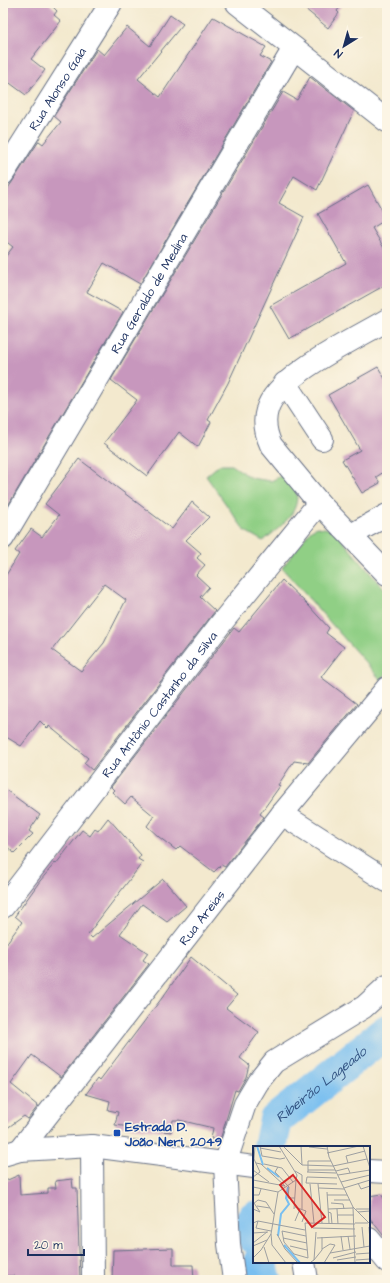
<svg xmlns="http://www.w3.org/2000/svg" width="390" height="1283" viewBox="0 0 390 1283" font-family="'Architects Daughter',sans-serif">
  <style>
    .green { fill: #90cf85; stroke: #567f72 }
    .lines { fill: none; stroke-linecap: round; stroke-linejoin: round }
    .river { stroke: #79bff0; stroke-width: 34 }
    .building { fill: #c797bd; fill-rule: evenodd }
    .minor-casing { stroke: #677085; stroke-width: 24 }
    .major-casing { stroke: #677085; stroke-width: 24 }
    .minor { stroke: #fff; stroke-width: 22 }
    .major { stroke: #fff; stroke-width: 22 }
    .transit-dot { fill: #1a4fb4; stroke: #fcf5e5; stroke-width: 1.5 }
    .labels { text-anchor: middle; stroke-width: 3; stroke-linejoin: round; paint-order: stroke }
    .street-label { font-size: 13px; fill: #1b2f5e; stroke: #fcf5e5 }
    .transit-label { font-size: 13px; font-weight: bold; fill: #164399; stroke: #fcf5e5; text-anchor: start }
    .water-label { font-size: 14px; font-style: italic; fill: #325382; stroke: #fcf5e5 }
    .inset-river { fill: none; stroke: #79bff0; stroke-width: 2 }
    .inset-road { fill: none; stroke: #9d9fa1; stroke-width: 1 }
    .view { fill: #d62828; fill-opacity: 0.15; stroke: #d62828; stroke-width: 2 }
    .inset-edge { fill: none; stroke: #1b2f5e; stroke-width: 2 }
  </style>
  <rect width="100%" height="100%" fill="#fcf5e5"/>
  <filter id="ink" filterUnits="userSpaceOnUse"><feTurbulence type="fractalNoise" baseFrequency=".025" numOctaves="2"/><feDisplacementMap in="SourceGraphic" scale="8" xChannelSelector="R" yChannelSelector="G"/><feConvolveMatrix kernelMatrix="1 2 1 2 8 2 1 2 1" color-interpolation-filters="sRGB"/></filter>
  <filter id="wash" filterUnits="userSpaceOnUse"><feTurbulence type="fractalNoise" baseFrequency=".012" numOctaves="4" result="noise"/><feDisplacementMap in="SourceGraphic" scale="16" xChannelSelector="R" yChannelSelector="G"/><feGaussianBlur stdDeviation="0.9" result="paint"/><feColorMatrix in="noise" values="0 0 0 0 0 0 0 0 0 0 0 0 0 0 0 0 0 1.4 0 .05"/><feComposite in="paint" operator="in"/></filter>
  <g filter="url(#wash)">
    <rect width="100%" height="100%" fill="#f3e9ce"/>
    <g class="green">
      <path d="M219 465H232L251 478 271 481 281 476 291 478C308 507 285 523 263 541L245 531 206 476Z"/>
      <polygon points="317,527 330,529 336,533 387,593 387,673 381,680 282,568 311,530"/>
    </g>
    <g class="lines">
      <g class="river">
        <path id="s1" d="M270 1147 276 1120 387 1031"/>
        <polyline points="254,1218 252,1228 254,1237"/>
        <polyline points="260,1262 265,1280"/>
      </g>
    </g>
    <g id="blocks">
      <g class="building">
        <polygon points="3,3 49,3 57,11 54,15 61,21 31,59 45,70 26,95 3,78"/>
        <polygon points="298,3 343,3 337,11 339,13 328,28"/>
        <polygon points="170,15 183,24 138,79 160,97 213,17 266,47 260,56 271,62 140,284 104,263 87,292 123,312 3,514 3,419 8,410 3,408 3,260 13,247 3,239 3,196 39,141 43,144 61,122 54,116 97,49 104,55 127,27 150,46"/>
        <polygon points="310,77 354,111 317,190 294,176 279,203 304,217 228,383 208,420 211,422 198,447 179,432 147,476 104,443 137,400 111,380 283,92 297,100"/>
        <polygon points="368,185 387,219 372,228 387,253 387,284 289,339 270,306 346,263 318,214"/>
        <polygon points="378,367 387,382 387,470 376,477 380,483 362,493 342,460 360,450 328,395"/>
        <path d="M79 459 172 529 192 502 209 517 186 540 201 553 197 558 205 565 196 575 209 587 200 597 215 611 92 770 84 763 88 758 49 726 48 729 40 721 21 746 3 735V580L19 554 15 551 31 529 42 537 59 515 45 504ZM104 584 126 600 104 643 81 671 52 650Z"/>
        <polygon points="282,580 308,605 329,628 326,633 344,647 321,677 357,704 308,763 294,761 278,785 280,786 260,814 264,817 225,867 221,865 214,872 180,846 176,850 159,837 147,826 154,816 131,797 125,804 112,792 114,790 111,787 234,628 239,632"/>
        <polygon points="3,788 40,815 29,831 33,834 14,853 3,843"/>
        <polygon points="108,818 141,855 138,859 143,862 88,934 92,938 163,879 186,906 167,922 142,904 120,934 148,953 143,960 149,964 61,1077 32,1055 11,1084 38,1106 28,1119 24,1116 3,1131 3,948 22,922 15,916 40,881 55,863 56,864 82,830 90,836 95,829 98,831"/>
        <polygon points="191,957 237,995 226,1008 259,1032 240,1058 249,1065 246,1077 238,1091 235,1090 220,1140 211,1139 213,1128 179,1120 173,1120 171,1132 115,1125 118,1112 108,1110 110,1101 86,1094 98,1078 100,1080 165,994"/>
        <polygon points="19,1175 20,1195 48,1193 48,1188 56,1188 55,1181 72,1179 73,1188 77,1188 80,1280 14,1280 14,1276 3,1276 3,1182"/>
        <polygon points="381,1194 387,1203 387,1240 369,1217 369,1196"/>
        <polygon points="173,1248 173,1265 193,1265 194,1280 112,1280 113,1250"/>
      </g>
    </g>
  </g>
  <g filter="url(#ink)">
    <use href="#blocks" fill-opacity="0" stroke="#677085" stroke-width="1"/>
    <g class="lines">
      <g class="minor-casing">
        <g id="minor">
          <polyline points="237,3 387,121"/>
          <path id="s2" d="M3 174 111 3"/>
          <path d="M387 320C356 339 276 375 267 410 263 423 266 434 271 445L319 503 387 574"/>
          <polyline points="285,383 322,439"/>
          <polyline points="351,535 387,515"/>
          <path id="s3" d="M3 538 294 48"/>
          <polyline points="282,814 387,881"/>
          <path id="s4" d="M3 907 219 626 319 503"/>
          <polyline points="92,1146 93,1280"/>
          <path id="s5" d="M20 1150 282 814 387 688"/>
          <polyline points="369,1239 387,1261"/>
          <polyline points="304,1262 307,1280"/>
          <polyline points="234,1280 229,1244 225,1164 245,1104 258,1082 274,1062 364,1007 387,986"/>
        </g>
      </g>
      <g class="major-casing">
        <g id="major">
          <polyline points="3,1155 20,1150 92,1146 254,1167"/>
          <polyline points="369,1171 387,1172"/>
        </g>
      </g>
      <use href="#minor" class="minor"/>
      <use href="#major" class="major"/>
    </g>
  </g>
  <rect class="transit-dot" x="113" y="1129" width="8" height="8" rx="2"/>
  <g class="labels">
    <g class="street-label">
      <text dy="5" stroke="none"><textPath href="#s2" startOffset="101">Rua Alonso Gaia</textPath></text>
      <text dy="5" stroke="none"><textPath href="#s3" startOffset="285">Rua Geraldo de Medina</textPath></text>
      <text dy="5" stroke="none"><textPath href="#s4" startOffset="256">Rua Antônio Castanho da Silva</textPath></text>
      <text dy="5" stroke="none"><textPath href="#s5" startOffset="295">Rua Areias</textPath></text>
    </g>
    <g class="transit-label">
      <text x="125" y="1131">Estrada D.<tspan x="125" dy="15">João Neri, 2049</tspan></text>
    </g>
    <g class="water-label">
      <text dy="5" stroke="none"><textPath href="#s1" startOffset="85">Ribeirão Lageado</textPath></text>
    </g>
  </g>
  <g transform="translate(253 1146)">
    <rect width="117" height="117" fill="#f3e9ce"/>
    <path class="inset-river" d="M4 0 10 19M14 22 26 31M25 90 28 68 36 58 33 52 35 41M31 99 47 117"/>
    <path class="inset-road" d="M7 0 9 10 27 13 32 12M26 0 44 29 43 34 25 46 18 88 19 99 33 117M30 0 49 19 80 20 114 13M48 0 49 19M74 0 76 11 100 61 117 78M110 0 117 22M56 1 74 3M7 2 28 6M74 7 106 0M3 17 8 18 32 40M95 17 93 10 112 5M11 18 29 22 40 36M25 21 22 26 36 41 35 52H42M0 24 16 36M55 24H82M42 25 49 29V63M83 25 95 22 97 27M54 26 83 27M55 26V15H78M85 29 117 24M0 31 7 26 1 13 2 0M84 32 54 31 53 37 84 38M0 34 32 40M88 36 117 29M105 37 108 43 117 40M57 38 61 77M65 38 69 77M0 41 25 46M66 42 91 43M91 42 117 34M74 46 76 77M0 49H6L8 43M74 49H94M81 54H97M78 57 90 58 91 63M0 58 5 54 13 56 21 68M4 60 17 62M42 61 53 65 49 76M100 61 102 117M0 63 7 66 1 57M41 63 43 34M75 63 100 62M84 63 85 78M103 63H117M75 66 78 67 79 78M105 66 117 65M85 69H101M5 75 3 82 18 85M42 75 47 63M0 77 5 75 52 84M102 77H115M109 81 111 101M116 81 117 96M60 82 102 83M0 87 15 86M24 88 32 103 45 117M53 90 29 85 31 96 41 108 55 112M88 90 90 104M95 90 97 103M30 92 54 97M64 92 103 90M0 97 14 86M0 100 14 94M37 100 54 104M11 101 16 117M69 103 77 98 82 99 71 117M77 107 117 100M103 108 117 107M0 112 8 104 18 88M55 112 52 77 102 78M80 112 103 106M61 114 69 104V91M84 114 103 111M103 114 117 113M58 116 61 114 63 86"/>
    <path class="view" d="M40 29 72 71 59 81 27 39Z"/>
    <rect width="117" height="117" class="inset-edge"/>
  </g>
  <rect width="390" height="1283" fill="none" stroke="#fcf5e5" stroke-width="16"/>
  <g transform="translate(344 46) rotate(217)" stroke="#fcf5e5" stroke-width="3" paint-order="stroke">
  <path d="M0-3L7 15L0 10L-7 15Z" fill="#1b2f5e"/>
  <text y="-6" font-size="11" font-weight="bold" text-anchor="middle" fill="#1b2f5e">N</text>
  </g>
  <path d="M28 1249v6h56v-6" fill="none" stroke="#1b2f5e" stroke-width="2"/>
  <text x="34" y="1249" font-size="12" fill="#1b2f5e" stroke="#fcf5e5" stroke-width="3" paint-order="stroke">20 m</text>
</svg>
